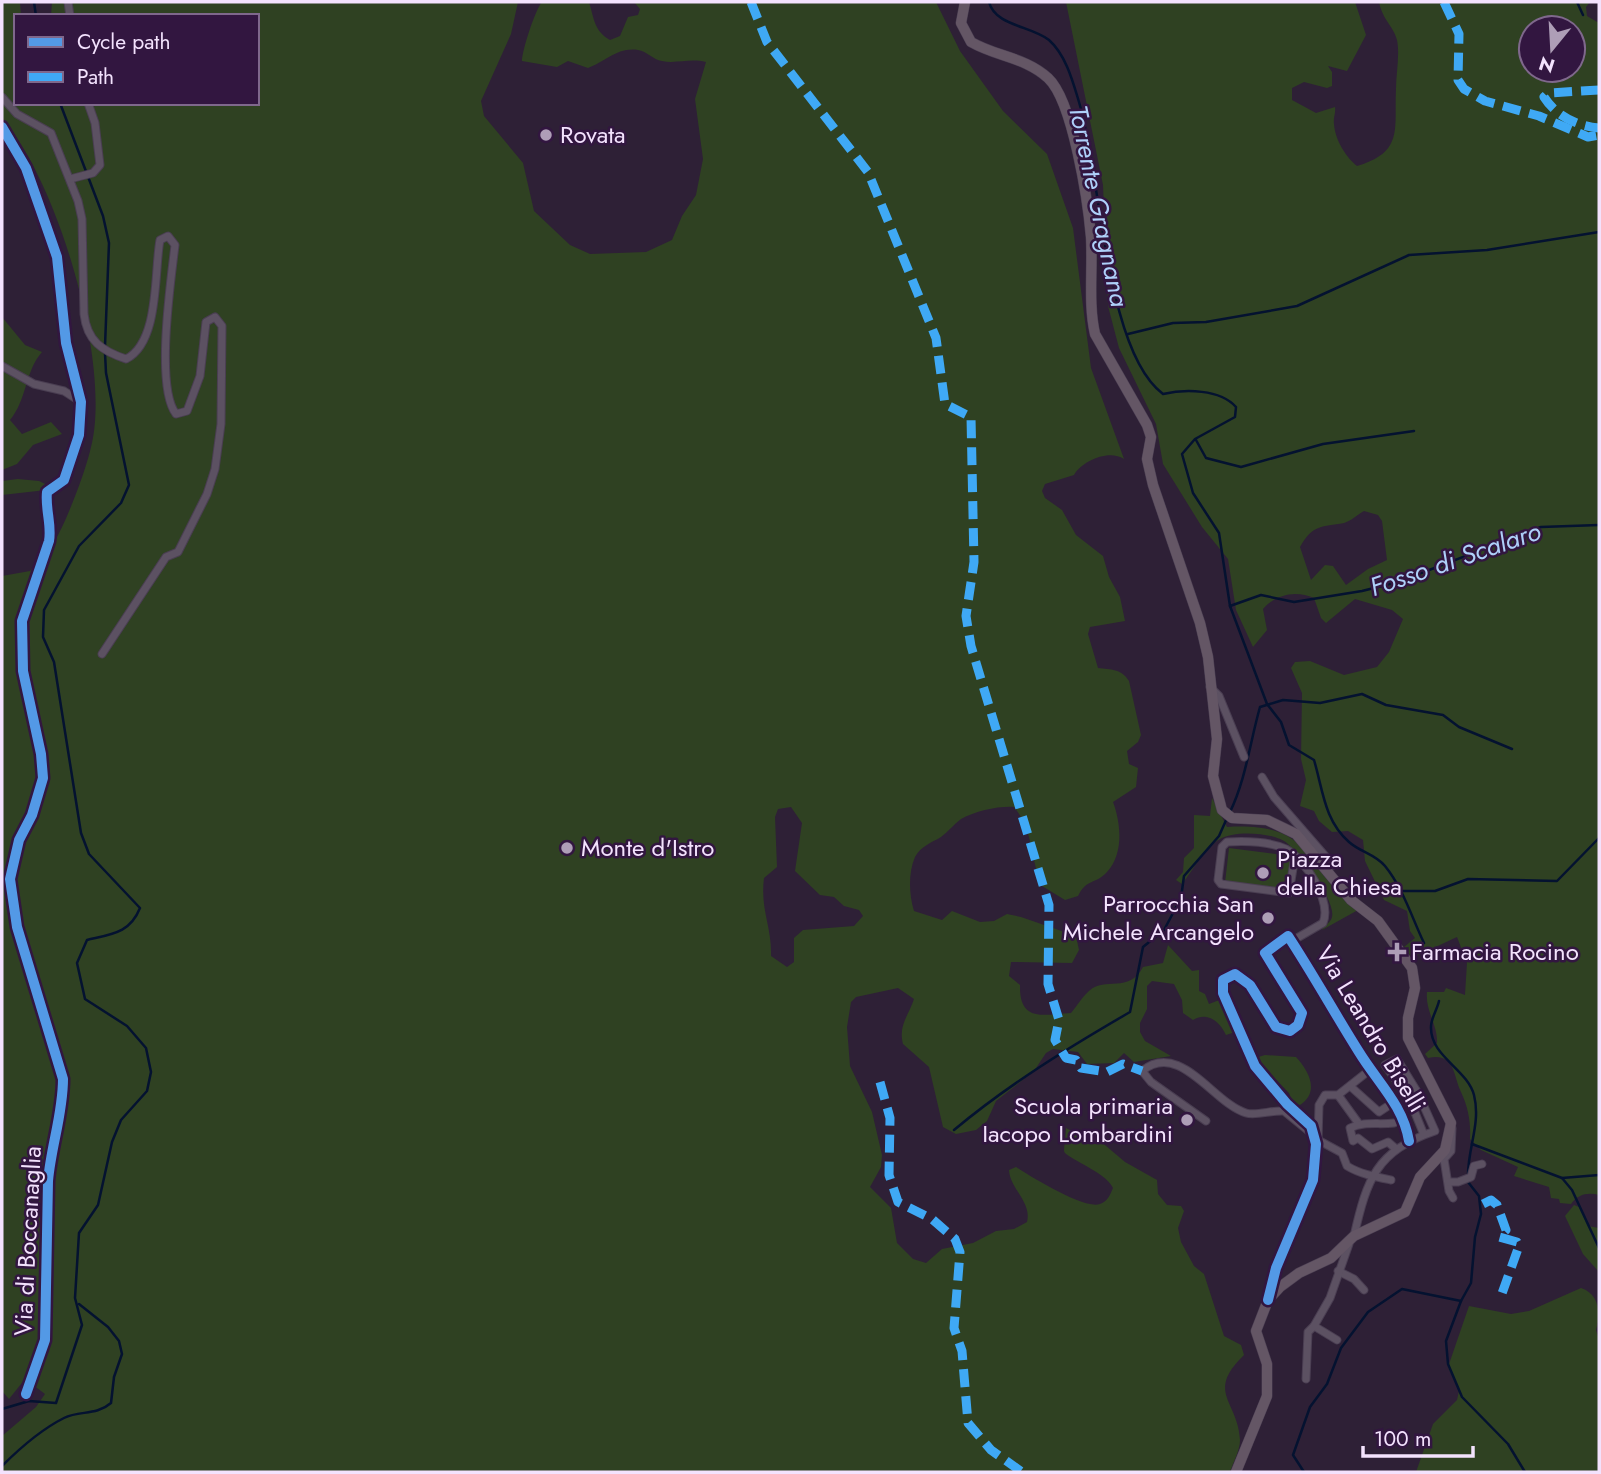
<svg xmlns="http://www.w3.org/2000/svg" width="1601" height="1474" viewBox="0 0 1601 1474" font-family="Jost,sans-serif">
  <style>
    .green { fill: #2f4122; fill-rule: evenodd }
    .lines { fill: none; stroke-linecap: round; stroke-linejoin: round }
    .stream { stroke: #041230; stroke-width: 2.5 }
    .minor-casing { stroke: #4a3e52; stroke-width: 9 }
    .secondary-casing { stroke: #4a3e52; stroke-width: 11 }
    .minor { stroke: #5c5162; stroke-width: 7 }
    .secondary { stroke: #645665; stroke-width: 10 }
    .quiet { stroke: #3fa9f5; stroke-width: 9; stroke-dasharray: 18 9; stroke-linecap: butt }
    .cycleway-casing { stroke: #321640; stroke-width: 15 }
    .cycleway { stroke: #5399e6; stroke-width: 10 }
    .poi-dot { fill: #ae9eb7; stroke: #321640; stroke-width: 2.5 }
    .labels { text-anchor: middle; stroke-width: 5; stroke-linejoin: round; paint-order: stroke }
    .poi-label { font-size: 24px; fill: #f3e2fd; stroke: #321640; text-anchor: start }
    .street-label { font-size: 24px; fill: #f3e2fd; stroke: #321640 }
    .water-label { font-size: 26px; font-style: italic; fill: #aed0f9; stroke: #321640 }
  </style>
  <rect width="100%" height="100%" fill="#2e2036"/>
  <g class="green">
    <path d="M2 2H20L21 16H16V103H257V16H51L52 2H518L511 34 481 101 484 116 523 163 534 211 570 245 590 254 646 252 672 240 682 216 696 195 703 159 695 99 706 62C690 58 676 64 662 61 653 60 647 51 638 50 617 47 605 62 588 68L568 61 557 67 522 61C522 51 535 10 542 2H589C594 18 594 31 610 40L620 36 628 17 638 15 640 9 634 2H936L960 51 1003 111 1047 154 1073 228 1091 368 1124 459C1109 449 1082 461 1074 475L1045 484 1042 491 1045 498 1062 510 1076 535 1103 556 1109 577 1120 597 1125 621 1090 627 1088 634 1098 668C1111 670 1121 668 1129 681L1141 735 1138 742 1127 751 1129 764 1138 768 1136 787 1113 802C1121 823 1124 854 1107 872 1095 885 1087 878 1078 896L1065 900 1042 886C1030 859 1034 831 1014 807 998 806 976 811 961 819 954 824 948 832 941 837 931 843 921 846 915 857 908 873 909 895 914 911L942 920 952 911 980 922 994 921 1007 914 1021 917 1076 936 1079 950 1072 963 1011 962 1009 976 1020 985C1019 1022 1043 1015 1071 1013 1077 1006 1082 997 1089 991 1105 976 1129 994 1143 967L1163 963 1168 945 1192 971 1199 970V991L1205 994 1209 1004 1222 999 1235 1032 1226 1035C1220 1022 1208 1011 1193 1020L1183 1013 1182 1000 1174 984 1152 981 1147 986V1009L1140 1023V1032L1145 1041 1171 1056 1134 1062 1124 1053 1114 1063 1087 1064 1078 1052 1053 1049 1046 1053 1034 1071 996 1101 987 1121 976 1130 956 1134 943 1127 929 1067 903 1044C898 1025 909 1015 914 999L898 988 856 997 851 1002 847 1027 850 1066 872 1112 882 1155 881 1167 870 1187 891 1208 897 1243 913 1259 926 1263 942 1249 973 1243 996 1231 1014 1229 1027 1222C1032 1202 1010 1189 1009 1170L1016 1167C1030 1176 1085 1210 1100 1204 1108 1201 1110 1195 1113 1188 1105 1171 1065 1158 1064 1151 1064 1144 1066 1135 1066 1128L1085 1138 1099 1140 1125 1162 1157 1180 1158 1194 1167 1205 1181 1206 1184 1211 1178 1228 1181 1242 1194 1266 1204 1274 1224 1336 1241 1345 1244 1355C1205 1393 1238 1400 1240 1440 1240 1450 1233 1463 1230 1472H2V1436L36 1407 45 1394 25 1379 9 1399 2 1391V576L30 571C39 560 50 549 57 537 68 517 86 470 91 447 112 366 58 180 2 119ZM791 807 802 823 795 871 820 895 834 897 844 906 859 910 863 916 854 926 803 930 794 938V962L787 967 771 956C772 926 760 910 764 878L777 867 775 817 778 809Z"/>
    <path d="M1066 2H1355L1366 35 1347 71 1328 66 1332 72V86L1327 88 1304 82 1292 88V100L1316 113 1335 107C1336 113 1333 118 1334 124 1335 140 1346 157 1357 166 1404 152 1394 129 1396 89 1396 74 1400 55 1397 40 1393 25 1383 21 1379 2H1590L1586 7 1587 16 1599 23V1195C1588 1192 1578 1194 1571 1204L1560 1203 1559 1199 1551 1198 1549 1187 1514 1176 1518 1167 1481 1150 1470 1139C1471 1122 1468 1107 1461 1092 1453 1075 1455 1052 1428 1058L1425 1054 1437 1043C1438 1025 1425 1011 1427 992H1444L1446 988 1465 995 1467 963 1457 937 1412 958 1404 947 1415 938 1410 931 1407 911 1384 900 1365 861 1363 840 1348 831 1332 832 1319 821 1314 811 1300 806 1306 780 1301 759 1302 693 1291 668 1295 662 1310 661 1344 675 1377 667 1389 652 1403 619 1392 610 1355 599 1326 623 1321 618 1314 598C1296 590 1276 594 1263 609L1267 630 1253 647 1236 610 1228 559 1202 527 1163 464 1156 424 1119 348 1108 306 1103 185ZM1531 28H1573V70H1531ZM1364 511 1378 515 1382 521 1387 560 1368 569 1346 585 1333 566 1325 565 1311 580 1300 547C1313 524 1322 527 1344 523 1351 521 1357 515 1364 511Z"/>
    <path d="M2 317 25 345 42 352C25 371 27 400 10 420L22 434 51 422 62 434 33 445 17 464 2 470Z"/>
    <polygon points="18,479 39,481 55,489 2,495 2,481"/>
    <path d="M1212 798 1227 827C1317 822 1300 866 1358 910L1322 930C1325 925 1331 922 1332 917 1336 900 1300 855 1288 844 1275 832 1234 830 1220 839 1204 848 1194 869 1182 884L1176 880 1183 872 1184 858 1194 848V815L1210 816Z"/>
    <polygon points="1229,848 1291,856 1287,891 1225,883"/>
    <path d="M1265 1055 1296 1057C1309 1071 1320 1092 1300 1105L1293 1104 1289 1093 1255 1058Z"/>
    <polygon points="1574,1205 1579,1207 1588,1226 1599,1228 1599,1272 1583,1254 1565,1216"/>
    <path d="M1581 1288C1599 1294 1601 1312 1596 1330L1599 1340V1472H1416L1433 1424 1457 1400 1459 1391 1448 1367 1469 1306 1511 1314 1529 1311Z"/>
  </g>
  <g class="lines">
    <g class="stream">
      <polyline points="34,2 36,16"/>
      <path d="M989 2C995 26 1032 26 1049 40 1066 55 1073 82 1079 102 1101 174 1105 351 1163 394 1185 389 1220 389 1236 407L1235 417 1195 439 1182 454 1193 493 1219 533 1230 606 1267 704 1281 722 1289 745 1314 760C1323 790 1324 820 1349 842 1360 852 1375 854 1385 866 1403 888 1412 918 1424 943"/>
      <polyline points="1577,2 1583,15"/>
      <polyline points="60,103 103,216 109,243 105,346"/>
      <polyline points="1128,334 1173,323 1206,322 1297,306 1409,255 1487,250 1599,232"/>
      <polyline points="1196,440 1206,458 1241,467 1323,444 1414,431"/>
      <polyline points="1230,606 1261,595 1294,602 1362,591 1398,582 1541,527 1599,525"/>
      <path d="M1230 812C1246 779 1250 742 1260 707L1283 700 1320 703 1362 694 1386 705 1443 715 1459 727 1512 749"/>
      <polyline points="1401,891 1435,891 1468,879 1557,881 1599,838"/>
      <path d="M1439 1001C1437 1010 1431 1018 1431 1027 1430 1056 1467 1069 1474 1095 1481 1123 1468 1147 1468 1175"/>
      <path d="M954 1130C1009 1084 1068 1048 1130 1012L1143 947 1164 930 1181 898 1184 876 1219 836 1227 818"/>
      <polyline points="1472,1144 1562,1178 1599,1175"/>
      <polyline points="1562,1178 1572,1190 1599,1248"/>
      <polyline points="1461,1301 1446,1341 1448,1364 1462,1397 1508,1444 1525,1472"/>
      <path d="M2 1409 29 1401 56 1403 82 1325 75 1298 79 1233 98 1205 112 1142 121 1120 147 1091 151 1072 146 1048 127 1026 85 999 77 963 87 940C112 934 130 933 140 908L89 854 81 833 54 662 43 637 44 610 79 546 121 503 129 485 106 373 105 353"/>
      <path d="M2 1466C20 1448 40 1430 64 1418 80 1410 96 1416 111 1403L114 1377 122 1354 119 1341 108 1327 79 1304"/>
      <polyline points="1304,1472 1293,1455 1310,1407 1327,1384 1341,1348 1368,1312 1402,1289 1461,1301 1471,1283 1475,1237 1481,1214 1479,1196 1468,1182"/>
    </g>
    <g class="minor-casing">
      <g id="minor">
        <polyline points="68,2 70,16"/>
        <path d="M2 97 17 114 51 133 78 201 82 219 84 314C87 341 102 351 126 359 160 342 154 271 160 240L168 236 175 245C171 280 155 387 176 414L187 411 200 376 206 322 215 317 222 326 221 424 215 469 207 494 178 552 166 557 102 654"/>
        <path d="M2 127 26 168 57 257 66 343 81 402 79 435 64 480 47 492C45 509 52 525 49 541L22 621 23 671 41 754 43 778 32 815 19 840 10 879 17 927 63 1079C63 1114 51 1146 48 1181L45 1340 26 1394"/>
        <polyline points="70,179 93,173 100,165 95,123 88,103"/>
        <polyline points="2,366 34,384 64,391 81,402"/>
        <polyline points="1210,687 1219,696 1244,757"/>
        <polyline points="1262,777 1274,797 1333,865 1315,849 1310,851"/>
        <path d="M1292 941 1323 923C1332 901 1305 859 1286 849 1269 841 1245 841 1227 842L1222 847 1218 880 1221 884 1289 893 1295 856"/>
        <polyline points="1350,1086 1379,1112 1394,1102"/>
        <polyline points="1338,1095 1359,1124"/>
        <path d="M1206 1121 1151 1082 1142 1071C1180 1040 1213 1103 1246 1113 1256 1116 1272 1110 1284 1111L1311 1133"/>
        <path d="M1394 1123C1378 1125 1365 1121 1350 1128L1353 1141 1358 1138 1372 1149 1388 1142 1396 1149"/>
        <polyline points="1452,1128 1451,1151 1444,1159 1449,1191 1453,1198"/>
        <path d="M1318 1140 1342 1153 1347 1166C1360 1174 1376 1177 1391 1180"/>
        <polyline points="1313,1141 1318,1140 1319,1105 1325,1095 1338,1095 1371,1069"/>
        <polyline points="1449,1182 1458,1182 1471,1177 1474,1166 1482,1164"/>
        <path d="M1354 1236C1367 1179 1376 1151 1435 1131L1418 1093 1397 1059 1385 1065 1409 1098 1424 1135"/>
        <polyline points="1338,1271 1354,1279 1364,1290"/>
        <path d="M1268 1299 1276 1268 1313 1180 1316 1144 1311 1126 1287 1104 1255 1066 1223 993V980L1235 974 1250 985 1276 1027 1290 1031 1298 1025 1302 1013 1265 953 1288 936C1313 974 1335 1014 1359 1052 1378 1083 1403 1105 1409 1141"/>
        <polyline points="1314,1326 1337,1340"/>
        <polyline points="1306,1379 1308,1332 1314,1326 1330,1298 1349,1244"/>
      </g>
    </g>
    <g class="secondary-casing">
      <path id="secondary" d="M965 2 961 23 971 42C997 57 1025 57 1048 78 1073 101 1088 202 1091 237 1093 269 1088 303 1095 334L1147 425 1151 437 1147 459 1153 485 1200 623 1208 657 1217 739 1213 776 1222 810 1232 818 1267 820 1296 834 1351 900 1378 921 1412 968 1415 988 1408 1018V1038L1451 1123 1445 1150 1420 1177 1405 1212 1354 1236 1331 1258 1299 1273 1280 1287 1268 1300 1256 1331 1267 1364V1396L1236 1472"/>
    </g>
    <use href="#minor" class="minor"/>
    <use href="#secondary" class="secondary"/>
    <g class="quiet">
      <polyline points="751,2 767,42 868,172 936,338 945,404 971,417 974,562 966,616 971,646 1049,905 1048,984 1059,1020 1055,1040 1066,1058 1076,1060 1081,1068 1107,1072 1123,1064 1142,1071"/>
      <polyline points="1444,2 1459,34 1458,80 1464,89 1485,101 1539,116 1588,137 1599,135"/>
      <path d="M1599 90 1548 93 1544 97C1556 116 1577 126 1599 128"/>
      <polyline points="880,1082 890,1118 889,1175 898,1202 932,1219 955,1239 960,1252 954,1328 962,1351 968,1423 991,1450 1022,1472"/>
      <polyline points="1483,1204 1491,1200 1497,1205 1506,1230 1499,1237 1517,1242 1519,1246 1500,1299"/>
    </g>
    <g class="cycleway-casing">
      <g id="cycleway">
        <path d="M2 127 26 168 57 257 66 343 81 402 79 435 64 480 47 492C45 509 52 525 49 541L22 621 23 671 41 754 43 778 32 815 19 840 10 879 17 927 63 1079C63 1114 51 1146 48 1181L45 1340 26 1394"/>
        <path d="M1268 1300 1276 1268 1313 1180 1316 1144 1311 1126 1287 1104 1255 1066 1223 993V980L1235 974 1250 985 1276 1027 1290 1031 1298 1025 1302 1013 1265 953 1288 936C1313 974 1335 1014 1359 1052 1378 1083 1403 1105 1409 1141"/>
      </g>
    </g>
    <use href="#cycleway" class="cycleway"/>
  </g>
  <g class="poi-dot">
    <circle cx="546" cy="135" r="7"/>
    <circle cx="567" cy="848" r="7"/>
    <circle cx="1263" cy="873" r="7"/>
    <circle cx="1268" cy="918" r="7"/>
    <path d="M1393.5 941.5h7v7h7v7h-7v7h-7v-7h-7v-7h7z"/>
    <circle cx="1187" cy="1120" r="7"/>
  </g>
  <g class="labels">
    <g class="poi-label">
      <text x="560" y="143">Rovata</text>
      <text x="581" y="856">Monte d'Istro</text>
      <text x="1277" y="867">Piazza<tspan x="1277" dy="28">della Chiesa</tspan></text>
      <text x="1254" y="912" text-anchor="end">Parrocchia San<tspan x="1254" dy="28">Michele Arcangelo</tspan></text>
      <text x="1411" y="960">Farmacia Rocino</text>
      <text x="1173" y="1114" text-anchor="end">Scuola primaria<tspan x="1173" dy="28">Iacopo Lombardini</tspan></text>
    </g>
    <g class="street-label">
      <text transform="translate(1371 1029) rotate(59)" y="8">Via Leandro Biselli</text>
      <text transform="translate(28 1241) rotate(-87)" y="8">Via di Boccanaglia</text>
    </g>
    <g class="water-label">
      <text transform="translate(1099 206) rotate(78)" y="9">Torrente Gragnana</text>
      <text transform="translate(1455 559) rotate(-19)" y="9">Fosso di Scalaro</text>
    </g>
  </g>
  <rect width="1601" height="1474" fill="none" stroke="#f3e2fd" stroke-width="7"/>
  <rect x="14" y="14" width="245" height="91" fill="#321640" stroke="#7f688c" stroke-width="2"/>
  <rect x="28" y="37" width="35" height="10" fill="#5399e6" stroke="#7f688c" stroke-width="2"/>
  <text x="77" y="49" font-size="21" fill="#f3e2fd">Cycle path</text>
  <rect x="28" y="72" width="35" height="10" fill="#3fa9f5" stroke="#7f688c" stroke-width="2"/>
  <text x="77" y="84" font-size="21" fill="#f3e2fd">Path</text>
  <g transform="translate(1552 49) rotate(198)"><circle r="33" fill="#321640" stroke="#7f688c" stroke-width="2"/>
  <path d="M0-5L12 26L0 18L-12 26Z" fill="#ae9eb7"/>
  <text y="-10" font-size="19" font-weight="bold" text-anchor="middle" fill="#f3e2fd">N</text>
  </g>
  <path d="M1363 1446v10h110v-10" fill="none" stroke="#f3e2fd" stroke-width="3.5"/>
  <text x="1374" y="1446" font-size="21" fill="#f3e2fd" stroke="#321640" stroke-width="5" paint-order="stroke">100 m</text>
</svg>
